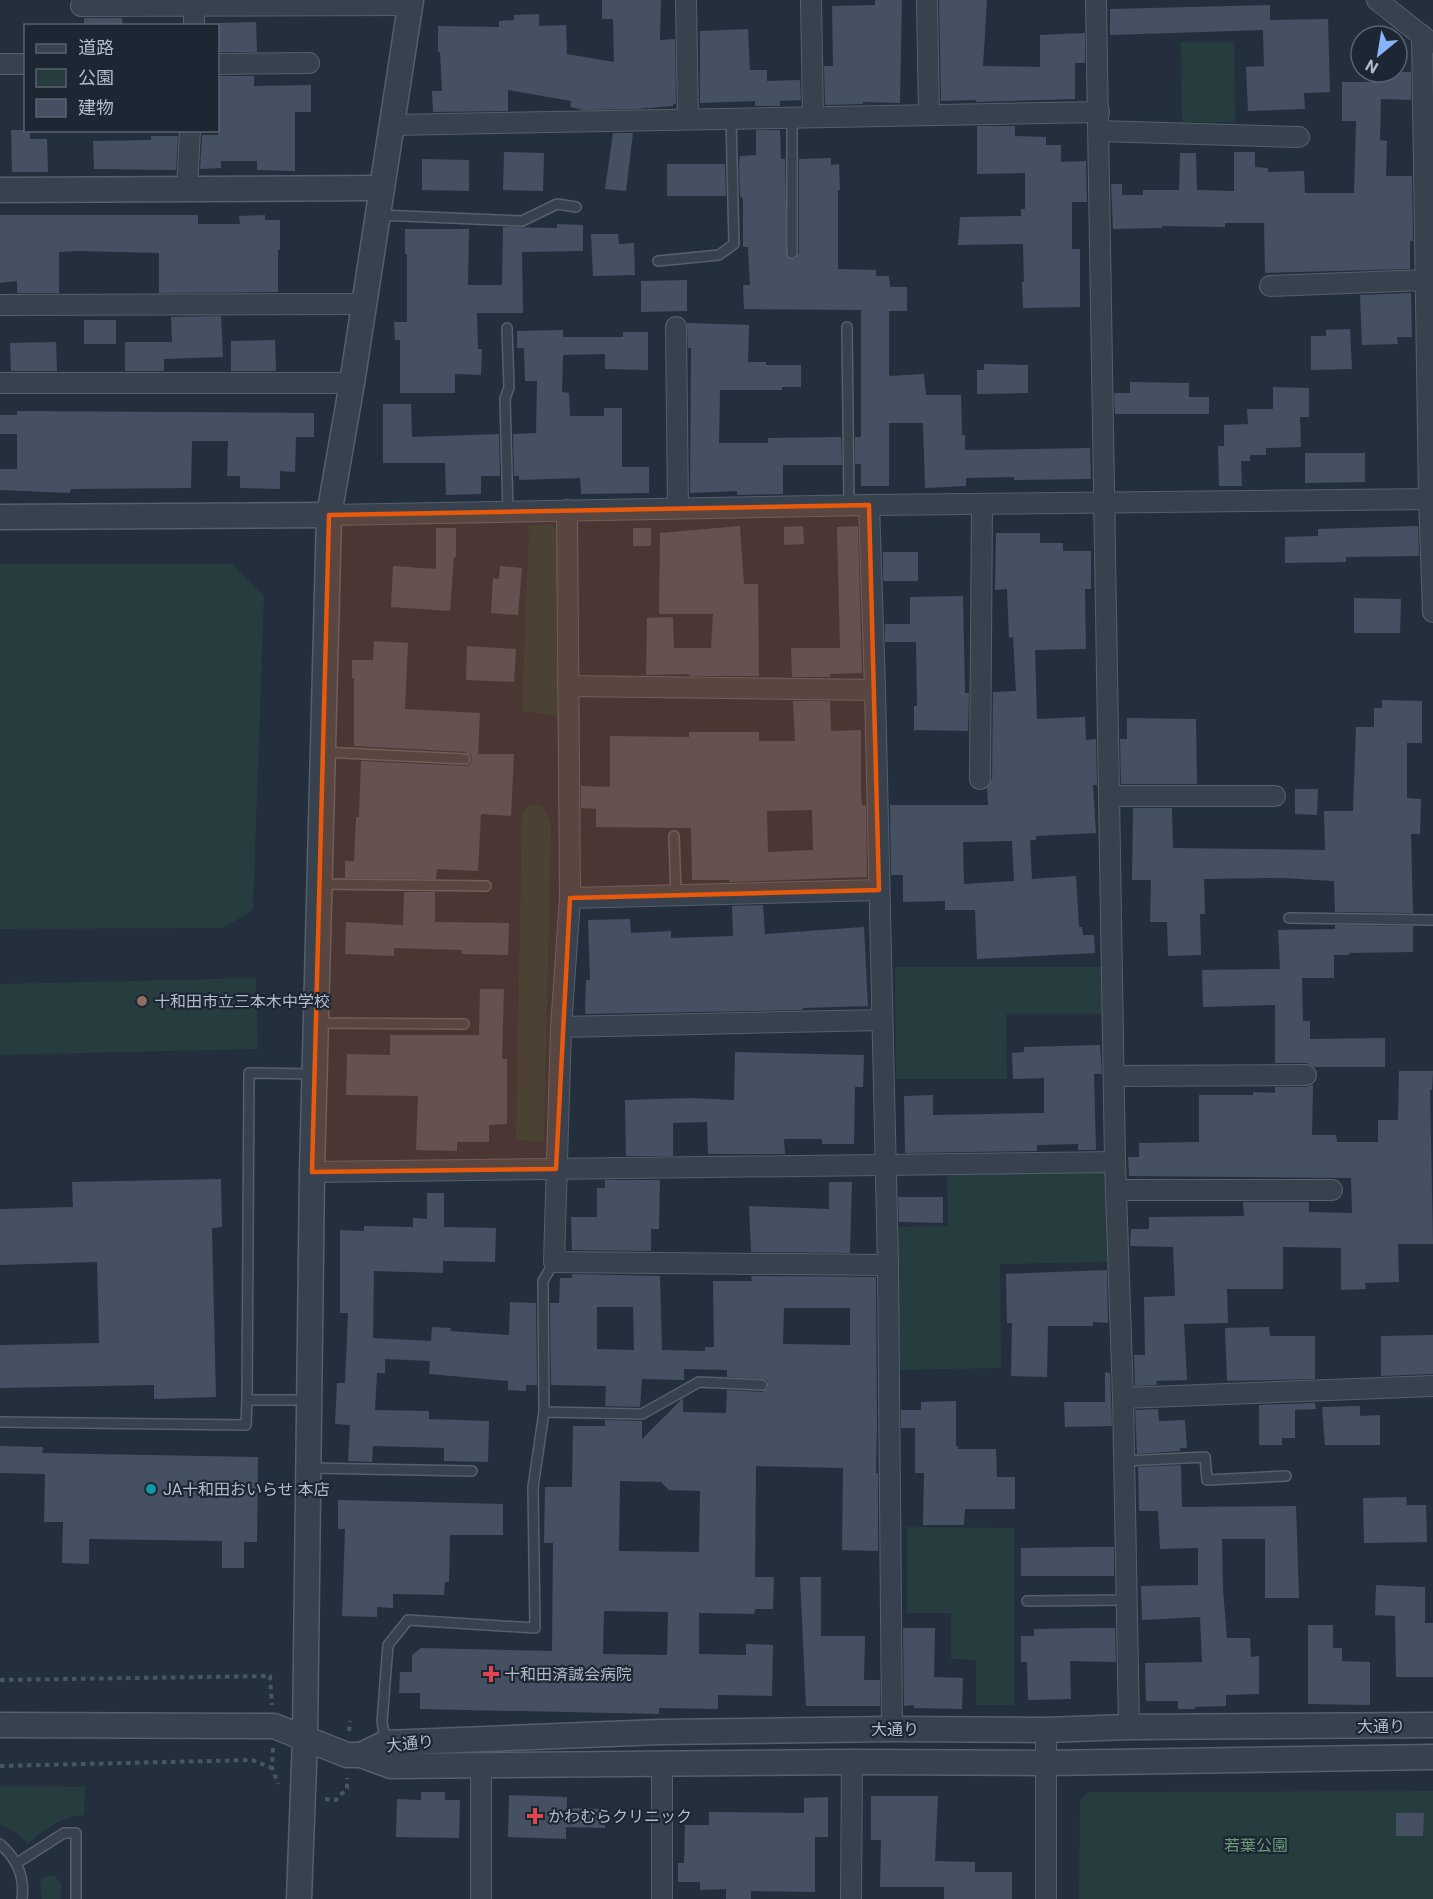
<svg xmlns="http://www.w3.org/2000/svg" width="1433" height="1899" viewBox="0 0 1433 1899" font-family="Roboto,'Noto Sans JP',sans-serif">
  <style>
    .green { fill: #263c3f }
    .building { fill: #455162; fill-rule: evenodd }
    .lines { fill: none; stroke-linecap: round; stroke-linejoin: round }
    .service-casing { stroke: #565f6c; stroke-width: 12 }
    .minor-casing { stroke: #565f6c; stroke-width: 22 }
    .tertiary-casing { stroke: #565f6c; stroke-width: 27 }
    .path { stroke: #44595c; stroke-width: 4; stroke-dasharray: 4.5 4.5; stroke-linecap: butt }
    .service { stroke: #38414e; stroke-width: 9 }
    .minor { stroke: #38414e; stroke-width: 20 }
    .tertiary { stroke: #38414e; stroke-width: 24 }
    .marked { fill: #e8590c; fill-opacity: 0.2; stroke: #e8590c; stroke-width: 4.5; stroke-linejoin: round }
    .education-dot { fill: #8d6e63; stroke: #1d2633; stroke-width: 2 }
    .culture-dot { fill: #0f9aa8; stroke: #1d2633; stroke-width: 2 }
    .health-dot { fill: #e0444e; stroke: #1d2633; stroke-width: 2 }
    .labels { text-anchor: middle; stroke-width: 4.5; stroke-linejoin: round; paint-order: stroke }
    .poi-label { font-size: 16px; fill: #b4bcc9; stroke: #1d2633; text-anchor: start }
    .street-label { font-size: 16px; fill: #b4bcc9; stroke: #1d2633 }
    .park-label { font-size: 16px; fill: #6b9a76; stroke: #1d2633 }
  </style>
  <rect width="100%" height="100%" fill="#242f3e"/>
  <g class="green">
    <polygon points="1181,42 1234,42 1235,122 1182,122"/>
    <polygon points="551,524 561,534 562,716 522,711 529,526"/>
    <polygon points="0,564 232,564 264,596 253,910 223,928 0,929"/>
    <polygon points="531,805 542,806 551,823 544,1142 516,1140 522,814"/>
    <polygon points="895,967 1102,967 1102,1014 1006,1014 1007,1079 896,1079"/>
    <polygon points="256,978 258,1049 0,1055 0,984"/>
    <polygon points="1105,1169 1107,1262 1000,1264 1001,1368 900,1370 897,1227 948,1226 947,1172"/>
    <polygon points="907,1527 1014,1528 1014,1705 976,1705 976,1660 951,1659 951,1613 907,1613"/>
    <path d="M0 1786 85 1787 84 1815C62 1816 43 1830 28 1844L18 1834 0 1824Z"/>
    <polygon points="1433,1791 1433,1899 1079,1899 1080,1800 1089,1792"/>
    <polygon points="55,1876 61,1883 61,1899 42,1899 40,1881 45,1877"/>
  </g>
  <g class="building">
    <polygon points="602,0 661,0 660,40 675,39 676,104 673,104 673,106 636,109 583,110 570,107 571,101 508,90 508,111 433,112 432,91 442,91 440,52 438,52 438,26 499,27 499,21 514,20 514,15 539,14 539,26 566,25 567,54 614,62 613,19 602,19"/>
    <polygon points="875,0 902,0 900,103 863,102 863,104 825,105 824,66 833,66 832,6 875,5"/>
    <polygon points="939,0 987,0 983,66 1040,67 1040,35 1085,33 1085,63 1075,63 1075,99 976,102 976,100 941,101"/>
    <polygon points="1270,5 1270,20 1328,19 1330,92 1304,93 1305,109 1248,111 1246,67 1264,66 1263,30 1110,35 1110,9"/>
    <polygon points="84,18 122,18 123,26 84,26"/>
    <polygon points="256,22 257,52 218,52 218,23"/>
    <polygon points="748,29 750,70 767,70 767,81 800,80 801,100 780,101 780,106 755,106 755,101 700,103 700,31"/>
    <polygon points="1376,72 1411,72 1411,100 1381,99 1380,140 1387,141 1386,176 1412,176 1413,241 1410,241 1410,269 1265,273 1264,223 1225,223 1225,227 1162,226 1162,228 1113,229 1111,184 1122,184 1122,195 1143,195 1143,190 1179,190 1180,153 1196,153 1197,190 1234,191 1234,152 1255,152 1255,167 1268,168 1268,172 1304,171 1305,193 1354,193 1356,121 1342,121 1342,82 1376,82"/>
    <polygon points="218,76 254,76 254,86 311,85 311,112 295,112 295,171 257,170 257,161 221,161 221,168 200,169 202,135 218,135"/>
    <polygon points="977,126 1015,126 1015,136 1046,137 1046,145 1061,145 1061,162 1086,161 1087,202 1072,202 1072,249 1080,249 1080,307 1023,308 1022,282 1024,282 1023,244 958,245 960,217 1021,216 1021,209 1025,209 1025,173 977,174"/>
    <polygon points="11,130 30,130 30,139 47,139 48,172 12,172"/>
    <polygon points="756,130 780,130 781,159 785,159 787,257 795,259 799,253 799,159 831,158 831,165 839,164 840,190 838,190 838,269 876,270 876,276 889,276 890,287 907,287 907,311 889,311 889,376 924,374 926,395 961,395 962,435 965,435 965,450 1090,448 1091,479 1014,480 1014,477 966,478 966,486 925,488 923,423 889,423 889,486 861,486 861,464 855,464 855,437 861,437 861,310 744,309 743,285 750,285 748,247 743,247 743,198 740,196 739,164 740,156 756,155"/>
    <polygon points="613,133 633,133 626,191 605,189"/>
    <polygon points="151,136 178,136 176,170 94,169 93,141 151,140"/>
    <polygon points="504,152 544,153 543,191 503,190"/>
    <polygon points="422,159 469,160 469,191 422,190"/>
    <polygon points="667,164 725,164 726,196 667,196"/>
    <polygon points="0,215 198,215 198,224 240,224 239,216 265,215 265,220 280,220 280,250 278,250 278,292 159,293 159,253 78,251 59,252 59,293 17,293 17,281 0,283"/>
    <polygon points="557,224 583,225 583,251 522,252 523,313 477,313 478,349 482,349 481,375 455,374 455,393 400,393 400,340 395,340 394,322 407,322 407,254 405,254 405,229 469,229 468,285 502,285 503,227 557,228"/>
    <polygon points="591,234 618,234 619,244 634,243 635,275 593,276"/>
    <polygon points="687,280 687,311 641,312 641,281"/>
    <polygon points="1411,293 1412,337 1397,337 1398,344 1362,345 1360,295"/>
    <polygon points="221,316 223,357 164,359 164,371 125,371 125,342 172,342 171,317"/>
    <rect x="84" y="320" width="32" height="24"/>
    <polygon points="687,323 749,325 748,362 766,362 766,365 801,365 801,387 782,387 782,390 720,390 719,443 768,443 768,438 841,437 842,465 783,465 783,494 737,495 737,491 690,493 691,348 688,348"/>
    <polygon points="1350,329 1352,369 1311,370 1311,336 1326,336 1326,330"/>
    <polygon points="563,330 563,337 623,337 623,332 648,332 648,370 605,369 605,354 563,355 562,392 569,393 570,416 604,416 604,408 622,408 622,467 649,467 649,493 581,494 580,478 519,480 519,476 514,476 513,434 536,433 537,381 525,381 524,348 517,348 517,331"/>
    <polygon points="275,340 276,371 231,371 231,341"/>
    <polygon points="56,342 57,371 11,371 10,343"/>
    <polygon points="984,364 1028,365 1028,393 977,394 977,370 984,370"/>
    <polygon points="1130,382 1189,383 1189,397 1209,397 1209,414 1115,414 1114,393 1130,393"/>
    <polygon points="1273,387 1309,388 1309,417 1300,417 1301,447 1266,448 1266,455 1250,455 1250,461 1241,461 1242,486 1219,486 1218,446 1224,446 1224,425 1248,424 1247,409 1273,409"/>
    <polygon points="383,404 411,404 412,437 499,434 500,476 481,476 481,494 446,495 445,463 383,463"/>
    <polygon points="17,411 314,413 314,437 296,437 295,472 280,471 280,489 240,488 240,476 227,476 228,441 192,441 191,488 71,489 70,493 0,490 0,469 17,469 17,434 0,434 0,415 17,415"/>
    <polygon points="1305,453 1365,453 1365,482 1305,483"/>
    <polygon points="740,526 744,584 758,584 759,676 689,676 689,674 646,675 647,618 673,617 674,648 711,648 713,614 659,614 660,533"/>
    <polygon points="803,526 804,544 784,545 784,527"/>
    <polygon points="858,526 862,673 830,674 830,677 792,677 791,648 840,648 837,527"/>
    <polygon points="1418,526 1419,556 1346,557 1346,562 1285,563 1285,537 1318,536 1318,529"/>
    <polygon points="436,528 456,528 456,557 454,557 450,611 391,607 393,566 436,569"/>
    <rect x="633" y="528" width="18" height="18"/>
    <path d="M996 533H1040V543H1063V551H1091V589H1085L1086 649 1035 650 1037 719 1085 717 1086 740 1096 739 1097 785H1093L1096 833 1036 836V840H1030L1032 879 1076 876 1079 927H1082L1083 935H1094L1095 953 977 959 975 910H945V901L903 902V875H891L890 805H988L987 788 992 779 993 692 1016 691 1013 637 1009 638 1007 589 995 590ZM1012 841 1014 881 964 884 963 842Z"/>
    <rect x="883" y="552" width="35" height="29"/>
    <polygon points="500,566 522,568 518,615 491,613 493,578 499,579"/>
    <polygon points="963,596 965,693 969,693 968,731 914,730 914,706 917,706 916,642 885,642 885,624 910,624 910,597"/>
    <polygon points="1354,598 1401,599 1400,633 1354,633"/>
    <polygon points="374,641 408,643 405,709 480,713 478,754 514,754 511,816 481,814 478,871 437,869 436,879 345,878 345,861 354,861 356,817 359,817 361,761 465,766 469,765 472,760 471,755 465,752 354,746 354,678 352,678 352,660 373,660"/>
    <polygon points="467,646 516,649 514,682 466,680"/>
    <polygon points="1382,700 1422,701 1422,743 1407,743 1407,798 1421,799 1420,834 1411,834 1413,913 1335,912 1334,881 1281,878 1204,879 1205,914 1200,914 1201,955 1168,956 1167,922 1150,922 1151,880 1132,880 1133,808 1172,808 1173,848 1325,850 1324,811 1353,811 1356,727 1374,727 1374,708 1382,708"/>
    <path d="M793 701H830L831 731 861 730V793L862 805H866L867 877 729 882V880H692L691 828 596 827V809L581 808V786L610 787V736L689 737V732H759V741H795ZM812 810 813 850 768 852 767 811Z"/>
    <polygon points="1127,718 1196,719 1197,784 1121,784 1120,739 1127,739"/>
    <polygon points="1295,789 1318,789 1317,815 1295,814"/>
    <polygon points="404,892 435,892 435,922 509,923 508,955 462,954 462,950 394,948 394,956 345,954 346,922 403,925"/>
    <polygon points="763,905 765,934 864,927 868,1006 803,1008 803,1010 585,1014 586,980 590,980 588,920 630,919 631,933 671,931 671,938 733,936 732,906"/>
    <polygon points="1335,925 1413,926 1413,952 1349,953 1349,955 1334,955 1334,978 1302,978 1303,1021 1310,1021 1310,1039 1385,1038 1385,1067 1315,1067 1306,1063 1275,1063 1275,1005 1203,1007 1202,970 1280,969 1278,930 1335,929"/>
    <polygon points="480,989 504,989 502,1059 507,1059 507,1124 489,1125 489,1142 457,1142 457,1151 416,1150 418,1096 346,1095 347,1054 390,1055 390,1035 479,1035"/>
    <polygon points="1100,1045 1102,1074 1094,1074 1096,1150 1078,1150 1078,1144 1037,1145 1037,1151 905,1153 904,1096 933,1095 933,1115 1044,1113 1044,1078 1013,1079 1012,1053 1024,1052 1024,1047"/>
    <polygon points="735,1052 864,1055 863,1087 855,1087 854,1144 822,1144 822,1139 784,1139 785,1154 708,1154 707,1122 673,1123 673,1156 626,1156 625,1100 691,1098 734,1100"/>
    <polygon points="1399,1071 1433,1071 1432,1090 1430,1090 1433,1244 1398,1244 1399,1282 1365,1283 1366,1289 1341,1290 1341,1248 1283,1247 1283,1289 1227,1289 1228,1323 1184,1324 1187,1380 1156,1381 1157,1385 1135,1386 1134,1355 1145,1355 1144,1297 1175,1296 1173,1247 1130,1246 1131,1229 1149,1229 1149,1217 1244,1216 1243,1202 1309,1202 1309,1212 1352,1213 1351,1178 1129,1176 1128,1157 1139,1157 1139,1143 1199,1142 1199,1095 1253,1095 1253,1092 1275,1093 1275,1087 1306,1087 1313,1085 1312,1135 1336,1135 1337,1142 1378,1142 1378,1120 1398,1120"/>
    <polygon points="221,1179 222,1227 212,1228 216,1397 154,1399 154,1385 0,1388 0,1345 99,1343 97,1262 0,1265 0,1209 73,1207 72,1182"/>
    <polygon points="605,1180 660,1180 659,1229 651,1229 651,1251 572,1250 571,1217 597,1217 597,1188 605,1188"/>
    <polygon points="829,1182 852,1182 850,1253 751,1252 749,1206 829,1209"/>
    <polygon points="427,1193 444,1193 444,1227 496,1228 495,1262 443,1261 443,1273 374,1271 373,1338 431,1341 432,1327 451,1328 450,1331 509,1335 510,1302 536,1303 537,1385 526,1385 526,1391 508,1390 508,1381 429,1374 430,1361 385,1359 385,1373 377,1373 375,1410 429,1411 429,1419 489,1421 488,1462 444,1461 444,1448 373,1446 372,1462 348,1461 350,1425 335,1424 337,1383 345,1383 348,1313 340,1313 340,1230 364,1231 364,1226 413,1227 413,1218 427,1219"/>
    <polygon points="898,1197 943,1197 943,1223 899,1222"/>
    <polygon points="1107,1270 1108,1323 1093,1322 1093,1326 1048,1326 1047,1377 1011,1376 1012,1323 1007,1323 1006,1274"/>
    <path d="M572 1274 660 1276 662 1350 705 1351V1347H714L713 1281H752L751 1276 876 1277 877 1428 876 1473H878V1551L842 1550 843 1468 756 1466 755 1577H774L773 1609H755L754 1614 699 1613V1654L746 1655V1644L773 1645 772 1696 718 1695V1709L659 1708V1714L420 1709V1693H399L400 1672H412V1655L421 1648 552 1651 553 1543H544L545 1487H572L573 1426H605V1420L642 1421V1439L683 1398V1412L726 1413 727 1390 762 1392 768 1388V1382L765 1379 727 1377V1370L684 1369V1380L642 1379 640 1407 605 1406 606 1386 551 1385 550 1303H559L560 1278H572ZM597 1307H633L634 1350 597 1349ZM784 1308H850V1345L783 1344ZM620 1481 661 1482 669 1490 700 1491 699 1552 619 1551ZM604 1611 668 1612 667 1655 603 1654Z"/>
    <polygon points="1269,1327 1270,1336 1315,1336 1315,1379 1227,1381 1225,1328"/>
    <polygon points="1433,1335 1433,1374 1381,1376 1381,1336"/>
    <polygon points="1105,1372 1110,1373 1112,1426 1065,1427 1064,1402 1105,1402"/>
    <polygon points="956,1401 956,1446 958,1446 958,1449 996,1449 997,1477 1015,1477 1015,1509 965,1509 964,1525 923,1525 924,1473 915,1473 915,1428 901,1428 901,1410 921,1410 921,1402"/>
    <polygon points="1315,1403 1316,1409 1295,1410 1295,1438 1282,1438 1282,1445 1259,1445 1259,1405"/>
    <polygon points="1360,1406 1360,1416 1380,1415 1380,1445 1325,1445 1322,1407"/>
    <polygon points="1158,1409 1159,1421 1185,1420 1187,1448 1180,1448 1180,1451 1137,1454 1135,1410"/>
    <polygon points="0,1446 43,1447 42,1453 258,1457 257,1542 244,1542 244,1568 222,1568 222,1541 89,1539 89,1564 62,1563 63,1522 44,1522 45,1474 0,1473"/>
    <polygon points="1181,1465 1182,1507 1296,1506 1299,1598 1265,1598 1265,1539 1222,1539 1223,1590 1227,1638 1250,1638 1251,1657 1259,1656 1259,1694 1226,1695 1226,1706 1195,1707 1195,1709 1178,1709 1178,1701 1146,1701 1145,1663 1202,1662 1200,1617 1142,1620 1141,1586 1198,1585 1198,1548 1160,1549 1158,1511 1139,1511 1138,1467"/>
    <polygon points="1406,1497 1407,1505 1426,1505 1427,1542 1364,1543 1363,1498"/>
    <polygon points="338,1500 503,1504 503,1535 450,1535 449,1582 445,1582 444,1595 393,1594 393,1608 377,1607 377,1617 342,1616 345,1529 338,1529"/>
    <polygon points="1086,1547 1114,1547 1114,1576 1021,1576 1021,1548"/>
    <polygon points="800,1577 821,1577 821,1636 865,1636 864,1680 880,1680 880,1706 806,1706"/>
    <polygon points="1376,1585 1425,1587 1425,1623 1433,1623 1433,1677 1396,1677 1395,1616 1375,1615"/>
    <polygon points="1308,1625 1333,1625 1333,1648 1342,1648 1342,1661 1370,1662 1370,1705 1308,1704"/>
    <polygon points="903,1628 935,1628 934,1677 963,1678 962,1709 914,1708 914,1705 904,1706"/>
    <polygon points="1087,1628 1115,1628 1116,1662 1070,1661 1071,1699 1028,1700 1027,1662 1021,1662 1021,1636 1034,1636 1034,1629"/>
    <polygon points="421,1792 445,1792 445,1800 460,1800 459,1838 396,1837 397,1799 421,1800"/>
    <polygon points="509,1795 567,1797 567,1808 606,1809 605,1828 566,1827 566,1839 508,1837"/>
    <polygon points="871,1796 938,1796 935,1861 975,1862 975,1872 1012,1872 1012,1899 944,1899 944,1887 880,1887 881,1840 871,1840"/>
    <polygon points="828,1797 828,1837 815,1837 815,1892 751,1891 751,1899 726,1899 726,1889 700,1890 700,1882 678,1882 678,1863 684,1863 685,1825 709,1825 709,1812 804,1813 804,1798"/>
    <polygon points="1396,1813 1424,1813 1423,1836 1396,1836"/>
  </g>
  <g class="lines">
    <g class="service-casing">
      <g id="service">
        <polyline points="379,215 522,221 557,204 576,207"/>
        <polyline points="792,253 792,117"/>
        <polyline points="658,261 719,255 734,244 731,118"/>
        <polyline points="847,327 849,505"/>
        <polyline points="507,328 509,387 505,399 508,511"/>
        <polyline points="323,752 465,759"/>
        <polyline points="674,836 676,895"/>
        <polyline points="321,884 486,886"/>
        <polyline points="1289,918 1433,920"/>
        <polyline points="316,1023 464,1024"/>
        <polyline points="309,1400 247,1400 249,1073 314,1074"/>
        <polyline points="544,1412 642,1414 699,1382 762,1385"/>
        <polyline points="0,1422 246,1425 247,1400"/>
        <polyline points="1124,1461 1205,1457 1207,1480 1286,1476"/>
        <polyline points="310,1468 472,1471"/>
        <polyline points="1027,1601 1127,1600"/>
        <polyline points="386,1743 382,1722 388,1645 408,1620 535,1628 533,1487 544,1412 543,1281 554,1262"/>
        <path d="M0 1844C17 1859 25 1876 22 1899"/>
        <polyline points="17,1863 64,1833 76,1833 76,1899"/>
      </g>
    </g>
    <g class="minor-casing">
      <g id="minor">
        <polyline points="686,0 688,119"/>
        <polyline points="811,0 813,117"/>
        <polyline points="927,0 929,115"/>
        <polyline points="1096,0 1115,1162 1123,1398 1129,1727"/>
        <polyline points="1377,0 1431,43"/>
        <polyline points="81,6 410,5"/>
        <polyline points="194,26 194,0"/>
        <polyline points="1422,35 1429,499 1433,612"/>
        <polyline points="0,64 26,64"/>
        <polyline points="218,64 309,63"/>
        <polyline points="392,125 1099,112"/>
        <polyline points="1099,131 1299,137"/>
        <polyline points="187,189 190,130"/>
        <polyline points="1270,286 1425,280"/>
        <polyline points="0,305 364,304"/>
        <polyline points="676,327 678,508"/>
        <polyline points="0,383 352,383"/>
        <polyline points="869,505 875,690 888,1265 892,1729"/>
        <polyline points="567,510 570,898 561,1027 554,1262 888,1265"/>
        <polyline points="329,515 869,505 1433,499"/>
        <polyline points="568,686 875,690"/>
        <polyline points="980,779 982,504"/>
        <polyline points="1110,796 1275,796"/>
        <polyline points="570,898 879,890"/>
        <polyline points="561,1027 882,1020"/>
        <polyline points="1114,1076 1306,1075"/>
        <polyline points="312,1172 1115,1162"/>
        <polyline points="1116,1190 1332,1190"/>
        <polyline points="1123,1398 1433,1386"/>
        <polyline points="1046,1730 1046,1899"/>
        <polyline points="481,1899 481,1766"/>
        <polyline points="662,1899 662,1763"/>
        <polyline points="851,1899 852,1762"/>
      </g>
    </g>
    <g class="tertiary-casing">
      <g id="tertiary">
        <polyline points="0,190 381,188"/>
        <polyline points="0,517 329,515"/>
        <polyline points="0,1725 274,1726 347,1755 361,1755 391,1766 852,1762 1046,1763 1433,1757"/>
        <polyline points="361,1755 386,1743 660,1732 892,1729 1046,1730 1129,1727 1433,1725"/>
        <polyline points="299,1899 305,1738 312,1172 329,515 352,383 411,0"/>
      </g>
    </g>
    <g class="path">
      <polyline points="0,1680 270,1676 272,1705"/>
      <polyline points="349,1731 350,1721"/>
      <polyline points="273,1748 272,1768 278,1784"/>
      <polyline points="0,1766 252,1760 272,1768"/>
      <polyline points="325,1799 336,1800 347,1788 347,1778"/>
    </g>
    <use href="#service" class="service"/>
    <use href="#minor" class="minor"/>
    <use href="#tertiary" class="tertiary"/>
  </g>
  <path class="marked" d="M869 505 879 890 570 898 556 1169 312 1172 329 515Z"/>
  <circle class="education-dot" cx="142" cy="1001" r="6"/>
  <circle class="culture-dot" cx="151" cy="1489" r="6"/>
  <g class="health-dot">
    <path d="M488 1665h6v6h6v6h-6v6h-6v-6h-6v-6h6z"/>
    <path d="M532 1807h6v6h6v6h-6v6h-6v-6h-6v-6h6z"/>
  </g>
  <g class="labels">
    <g class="poi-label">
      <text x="154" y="1007">十和田市立三本木中学校</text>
      <text x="163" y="1495">JA十和田おいらせ 本店</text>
      <text x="504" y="1680">十和田済誠会病院</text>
      <text x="548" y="1822">かわむらクリニック</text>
    </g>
    <g class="street-label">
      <text x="1381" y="1732">大通り</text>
      <text x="895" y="1735">大通り</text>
      <text transform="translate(410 1743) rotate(-6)" y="6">大通り</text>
    </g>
    <g class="park-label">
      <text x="1256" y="1851">若葉公園</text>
    </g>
  </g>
  <rect x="24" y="24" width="195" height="108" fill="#1d2633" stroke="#59626f" stroke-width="1.5"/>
  <rect x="36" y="44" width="30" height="9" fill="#38414e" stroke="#59626f" stroke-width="1.5"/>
  <text x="78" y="54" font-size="18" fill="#b4bcc9">道路</text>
  <rect x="36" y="69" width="30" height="18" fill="#263c3f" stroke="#59626f" stroke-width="1.5"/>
  <text x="78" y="84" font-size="18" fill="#b4bcc9">公園</text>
  <rect x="36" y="99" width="30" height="18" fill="#455162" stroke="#59626f" stroke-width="1.5"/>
  <text x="78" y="114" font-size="18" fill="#b4bcc9">建物</text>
  <g transform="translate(1379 54) rotate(210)"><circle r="28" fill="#1d2633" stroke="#59626f" stroke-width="1.5"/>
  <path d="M0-4.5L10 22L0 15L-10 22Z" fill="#8ab4f8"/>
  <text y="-9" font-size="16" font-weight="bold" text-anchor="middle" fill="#b4bcc9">N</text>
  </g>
</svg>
